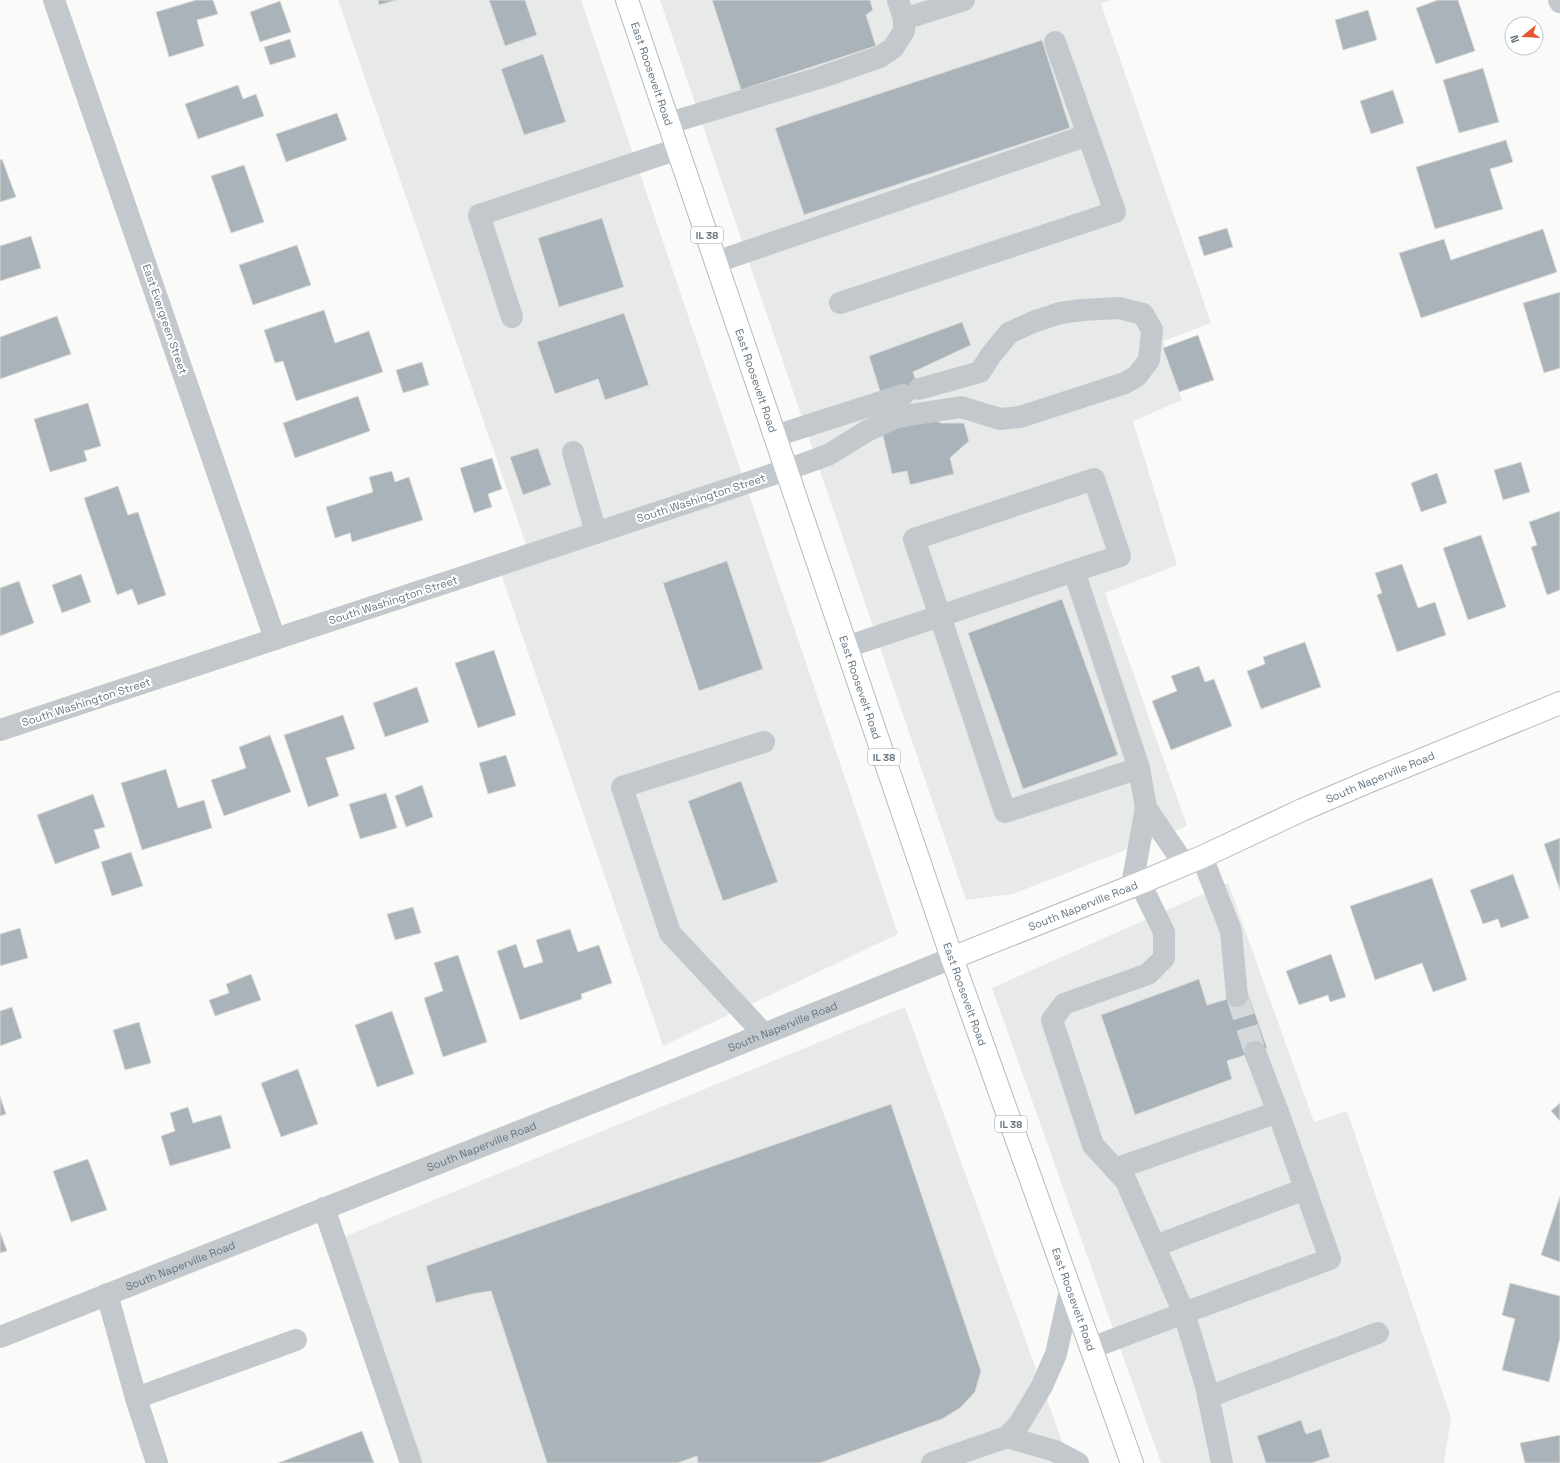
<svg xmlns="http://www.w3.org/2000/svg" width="1560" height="1463" viewBox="0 0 1560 1463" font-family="'Space Grotesk',sans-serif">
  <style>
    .built { fill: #e8e9e9 }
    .building { fill: #aab3b9; stroke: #dcdcda }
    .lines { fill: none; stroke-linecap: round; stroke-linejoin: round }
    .minor-tunnel { stroke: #d5d9db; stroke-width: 22; stroke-dasharray: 22 11; stroke-linecap: butt }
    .major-casing { stroke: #b5babe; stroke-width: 24 }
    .minor { stroke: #c3c8cc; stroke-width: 22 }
    .major { stroke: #fff; stroke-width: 22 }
    .labels { text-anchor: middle; stroke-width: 4; stroke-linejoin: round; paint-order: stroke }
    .shield { fill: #fff; stroke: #939fa8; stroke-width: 1 }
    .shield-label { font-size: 10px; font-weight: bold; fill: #657683 }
    .street-label { font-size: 11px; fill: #657683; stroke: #fff }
  </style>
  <rect width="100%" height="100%" fill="#fafaf8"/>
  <g class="built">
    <polygon points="338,0 581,0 898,934 663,1046 495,556 526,544"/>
    <polygon points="660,0 1111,0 1101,4 1211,323 1163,341 1182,400 1133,421 1177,565 1105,593 1187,826 1013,894 966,900"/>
    <polygon points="1228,883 1314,1122 1347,1111 1451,1418 1444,1463 1161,1463 992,988"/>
    <polygon points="905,1007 1070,1463 410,1463 334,1241"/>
  </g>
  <g class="building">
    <polygon points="196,0 213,0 218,14 197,20 204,46 169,57 156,12"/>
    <polygon points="378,0 397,0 379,5"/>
    <polygon points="489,0 525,0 537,35 505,46"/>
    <polygon points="712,0 870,0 873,10 866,15 876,46 741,90"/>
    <polygon points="1438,0 1458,0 1475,51 1436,64 1416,8"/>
    <polygon points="280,1 291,32 260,42 250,12"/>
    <polygon points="1368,10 1377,40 1343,50 1335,20"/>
    <polygon points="290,39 296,57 270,65 264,47"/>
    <polygon points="1042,40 1070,128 804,215 775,128"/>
    <polygon points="543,54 566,122 524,135 501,69"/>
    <polygon points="1483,68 1499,122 1459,133 1443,80"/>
    <polygon points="238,85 243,99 256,94 264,116 198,139 185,104"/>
    <polygon points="1393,90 1404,123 1371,134 1360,101"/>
    <polygon points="337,113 347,140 286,162 276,134"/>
    <polygon points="1506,140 1513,162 1490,169 1503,209 1435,229 1416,167"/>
    <polygon points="2,159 16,197 0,202 0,160"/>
    <polygon points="244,165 264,222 231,233 211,176"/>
    <polygon points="602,218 624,287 559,307 538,238"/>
    <polygon points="1227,228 1233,247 1204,256 1198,237"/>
    <polygon points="1543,229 1557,272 1421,318 1399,253 1444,239 1451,260"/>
    <polygon points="31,236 41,268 0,281 0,246"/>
    <polygon points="297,245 311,285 253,305 239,265"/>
    <polygon points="1560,292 1560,368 1544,373 1523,303"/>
    <polygon points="324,310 335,343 369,331 383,372 296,401 283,361 275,363 264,330"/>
    <polygon points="624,313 649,385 605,400 598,379 555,394 537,342"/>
    <polygon points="57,316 71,354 0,379 0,337"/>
    <polygon points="962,322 971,345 913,372 922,397 905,402 880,391 869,356"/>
    <polygon points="1198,335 1214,380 1179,392 1163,348"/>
    <polygon points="422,362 429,385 403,393 396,370"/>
    <polygon points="358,396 370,431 295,458 283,423"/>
    <polygon points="88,403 101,446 84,451 87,461 50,472 34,419"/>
    <polygon points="933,419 941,423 964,423 969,441 950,458 954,474 910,485 907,471 892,474 882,432"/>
    <polygon points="538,448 551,485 523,495 510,457"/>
    <polygon points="492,458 502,489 488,494 492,507 474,513 460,468"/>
    <polygon points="1521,462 1530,492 1503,500 1494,470"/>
    <polygon points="392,471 395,482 409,477 423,520 352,542 350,533 335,538 326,507 373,492 369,477"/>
    <polygon points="1437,473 1447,503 1421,512 1411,483"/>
    <polygon points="118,486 128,515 138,512 166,595 138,605 132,589 117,595 84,498"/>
    <polygon points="1560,511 1560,590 1547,595 1531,547 1537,545 1529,522"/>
    <polygon points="1481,535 1506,607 1468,620 1443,548"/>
    <polygon points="727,561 763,669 699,691 663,583"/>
    <polygon points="1402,564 1418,608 1435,602 1446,635 1397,652 1377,595 1382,593 1375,573"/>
    <polygon points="81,574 91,602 62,613 52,585"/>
    <polygon points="19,581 34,623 0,636 0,588"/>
    <polygon points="1062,599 1118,755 1023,789 968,633"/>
    <polygon points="1305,642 1321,687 1261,709 1247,671 1265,664 1263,657"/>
    <polygon points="494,650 516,715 478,728 455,663"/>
    <polygon points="1199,666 1205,682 1214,679 1232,726 1171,750 1152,701 1177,691 1171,676"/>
    <polygon points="417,687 429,722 385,737 373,703"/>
    <polygon points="343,715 355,749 326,758 339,796 308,807 284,735"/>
    <polygon points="270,735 291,792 224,816 211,780 246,768 239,747"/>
    <polygon points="506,755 516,786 488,794 479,763"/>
    <polygon points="166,769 178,808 204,800 212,828 142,850 121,783"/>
    <polygon points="741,781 778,882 723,901 688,801"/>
    <polygon points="422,785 433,817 406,827 395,796"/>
    <polygon points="386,793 397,828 360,839 349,804"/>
    <polygon points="93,794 105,827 94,830 100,848 55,864 37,815"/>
    <polygon points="1560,838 1560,890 1544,844"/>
    <polygon points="131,852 143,886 112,896 101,862"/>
    <polygon points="1513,874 1529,918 1501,928 1498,919 1483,924 1470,890"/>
    <polygon points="1432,878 1467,980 1433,992 1422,963 1375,980 1350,906"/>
    <polygon points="413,907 421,933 395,940 387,914"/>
    <polygon points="20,928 28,958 0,966 0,934"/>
    <polygon points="570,929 578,952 599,945 612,983 581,994 582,999 520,1020 497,951 516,944 524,968 543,962 536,940"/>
    <polygon points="1331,954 1346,997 1330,1002 1328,995 1299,1005 1286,971"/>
    <polygon points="458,955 487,1042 443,1057 424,998 443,991 434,963"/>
    <polygon points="251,974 261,1000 215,1016 209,1000 229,993 226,984"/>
    <polygon points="1199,979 1207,1005 1248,993 1267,1048 1227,1061 1232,1079 1135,1115 1101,1015"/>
    <polygon points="12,1007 22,1038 0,1046 0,1011"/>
    <polygon points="392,1011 414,1074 377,1087 355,1025"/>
    <polygon points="139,1022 151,1063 125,1070 113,1030"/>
    <polygon points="298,1069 318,1124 281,1137 261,1083"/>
    <polygon points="0,1096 6,1114 0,1116"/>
    <polygon points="1560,1103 1560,1121 1551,1111"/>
    <polygon points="891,1104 981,1371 975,1392 960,1408 942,1419 820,1463 698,1463 697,1456 678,1463 547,1463 491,1291 472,1294 436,1303 426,1266"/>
    <polygon points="188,1107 193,1123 221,1115 231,1148 170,1166 161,1136 175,1131 170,1113"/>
    <polygon points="88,1159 107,1210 71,1222 53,1171"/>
    <polygon points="1560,1196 1560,1262 1541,1255"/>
    <polygon points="0,1232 7,1251 0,1253"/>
    <polygon points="1510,1283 1560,1296 1560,1338 1549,1382 1502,1370 1515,1319 1502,1315"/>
    <polygon points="1301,1420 1306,1434 1321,1429 1330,1457 1312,1463 1266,1463 1257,1436"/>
    <polygon points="362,1431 374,1463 278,1463"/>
    <polygon points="1560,1435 1560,1463 1525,1463 1520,1443"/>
  </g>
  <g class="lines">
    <polyline class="minor-tunnel" points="1237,996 1255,1052"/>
    <g class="major-casing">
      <g id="major">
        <path id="s2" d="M627 0 952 958 1132 1463"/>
        <path id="s3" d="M952 958 1140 883 1202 857 1302 810 1370 781 1560 703"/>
      </g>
    </g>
    <g class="minor">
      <polyline points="54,0 275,639"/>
      <polyline points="1559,0 1560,2"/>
      <polyline points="904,19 964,0"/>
      <polyline points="1055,42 1088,135"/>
      <polyline points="669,123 819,78 880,57 893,48 904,31 904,19 898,0"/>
      <polyline points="716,262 1088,135 1115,212 840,303"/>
      <polyline points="512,317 479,215 678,149"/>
      <polyline points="775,436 903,395"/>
      <polyline points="573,452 596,533"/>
      <polyline points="846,647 940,616 1005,812 1139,768 1074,571 1120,556 1094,479 914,539 940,616 1074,571"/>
      <polyline points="0,730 786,470 828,455 867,431 897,417 961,407 1000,419 1020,417 1125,383 1137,376 1149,360 1152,330 1143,314 1119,308 1082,310 1060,313 1033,322 1009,333 991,355 980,372 919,389"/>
      <polyline points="764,742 622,787 670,933 764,1034"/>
      <polyline points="1146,808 1184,864"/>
      <polyline points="1202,857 1231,931 1237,996"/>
      <polyline points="1132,885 1146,808 1139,768"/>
      <polyline points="1255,1052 1278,1112"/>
      <polyline points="1115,1169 1278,1112 1330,1259 1184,1313 1126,1181 1093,1145 1052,1020 1064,1004 1148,974 1164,958 1164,932 1140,883"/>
      <polyline points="324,1208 411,1463"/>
      <polyline points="1155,1246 1305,1189"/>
      <polyline points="107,1294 136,1398"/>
      <path id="s1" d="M0 1337 712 1055 952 958"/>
      <polyline points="1091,1348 1184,1313 1206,1386 1222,1463"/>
      <polyline points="1208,1397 1378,1333"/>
      <polyline points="1007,1437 1055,1451 1078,1463"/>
      <polyline points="157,1463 136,1398 296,1340"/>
      <polyline points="932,1463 1007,1437 1020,1423 1042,1386 1056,1354 1070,1290"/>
    </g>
    <use href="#major" class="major"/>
  </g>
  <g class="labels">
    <g class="shield">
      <rect x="691" y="227" width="32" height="16" rx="3"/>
      <rect x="868" y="749" width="32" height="16" rx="3"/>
      <rect x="995" y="1116" width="32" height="16" rx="3"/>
    </g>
    <g class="shield-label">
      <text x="707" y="239">IL 38</text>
      <text x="884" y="761">IL 38</text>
      <text x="1011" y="1128">IL 38</text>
    </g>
    <g class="street-label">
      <text dy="4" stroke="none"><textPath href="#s2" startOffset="78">East Roosevelt Road</textPath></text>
      <text transform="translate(165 319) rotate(71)" y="4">East Evergreen Street</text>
      <text dy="4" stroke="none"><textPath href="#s2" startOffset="402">East Roosevelt Road</textPath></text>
      <text transform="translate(701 498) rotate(-18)" y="4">South Washington Street</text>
      <text transform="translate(393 600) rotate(-18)" y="4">South Washington Street</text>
      <text dy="4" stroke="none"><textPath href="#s2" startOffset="726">East Roosevelt Road</textPath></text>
      <text transform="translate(86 702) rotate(-18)" y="4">South Washington Street</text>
      <text dy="4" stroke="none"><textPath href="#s3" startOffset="465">South Naperville Road</textPath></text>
      <text dy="4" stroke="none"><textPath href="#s3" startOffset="141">South Naperville Road</textPath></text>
      <text dy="4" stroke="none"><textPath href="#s2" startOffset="1050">East Roosevelt Road</textPath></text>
      <text dy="4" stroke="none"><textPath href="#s1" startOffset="842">South Naperville Road</textPath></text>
      <text dy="4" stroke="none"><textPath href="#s1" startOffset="518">South Naperville Road</textPath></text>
      <text dy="4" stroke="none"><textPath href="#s1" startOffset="194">South Naperville Road</textPath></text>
      <text dy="4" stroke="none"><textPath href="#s2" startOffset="1374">East Roosevelt Road</textPath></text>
    </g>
  </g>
  <g transform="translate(1524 36) rotate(252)"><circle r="19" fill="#ffffff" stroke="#c1c8cd"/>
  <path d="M0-3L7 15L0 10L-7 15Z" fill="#e4572e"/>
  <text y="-6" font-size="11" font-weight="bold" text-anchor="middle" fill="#657683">N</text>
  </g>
</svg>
